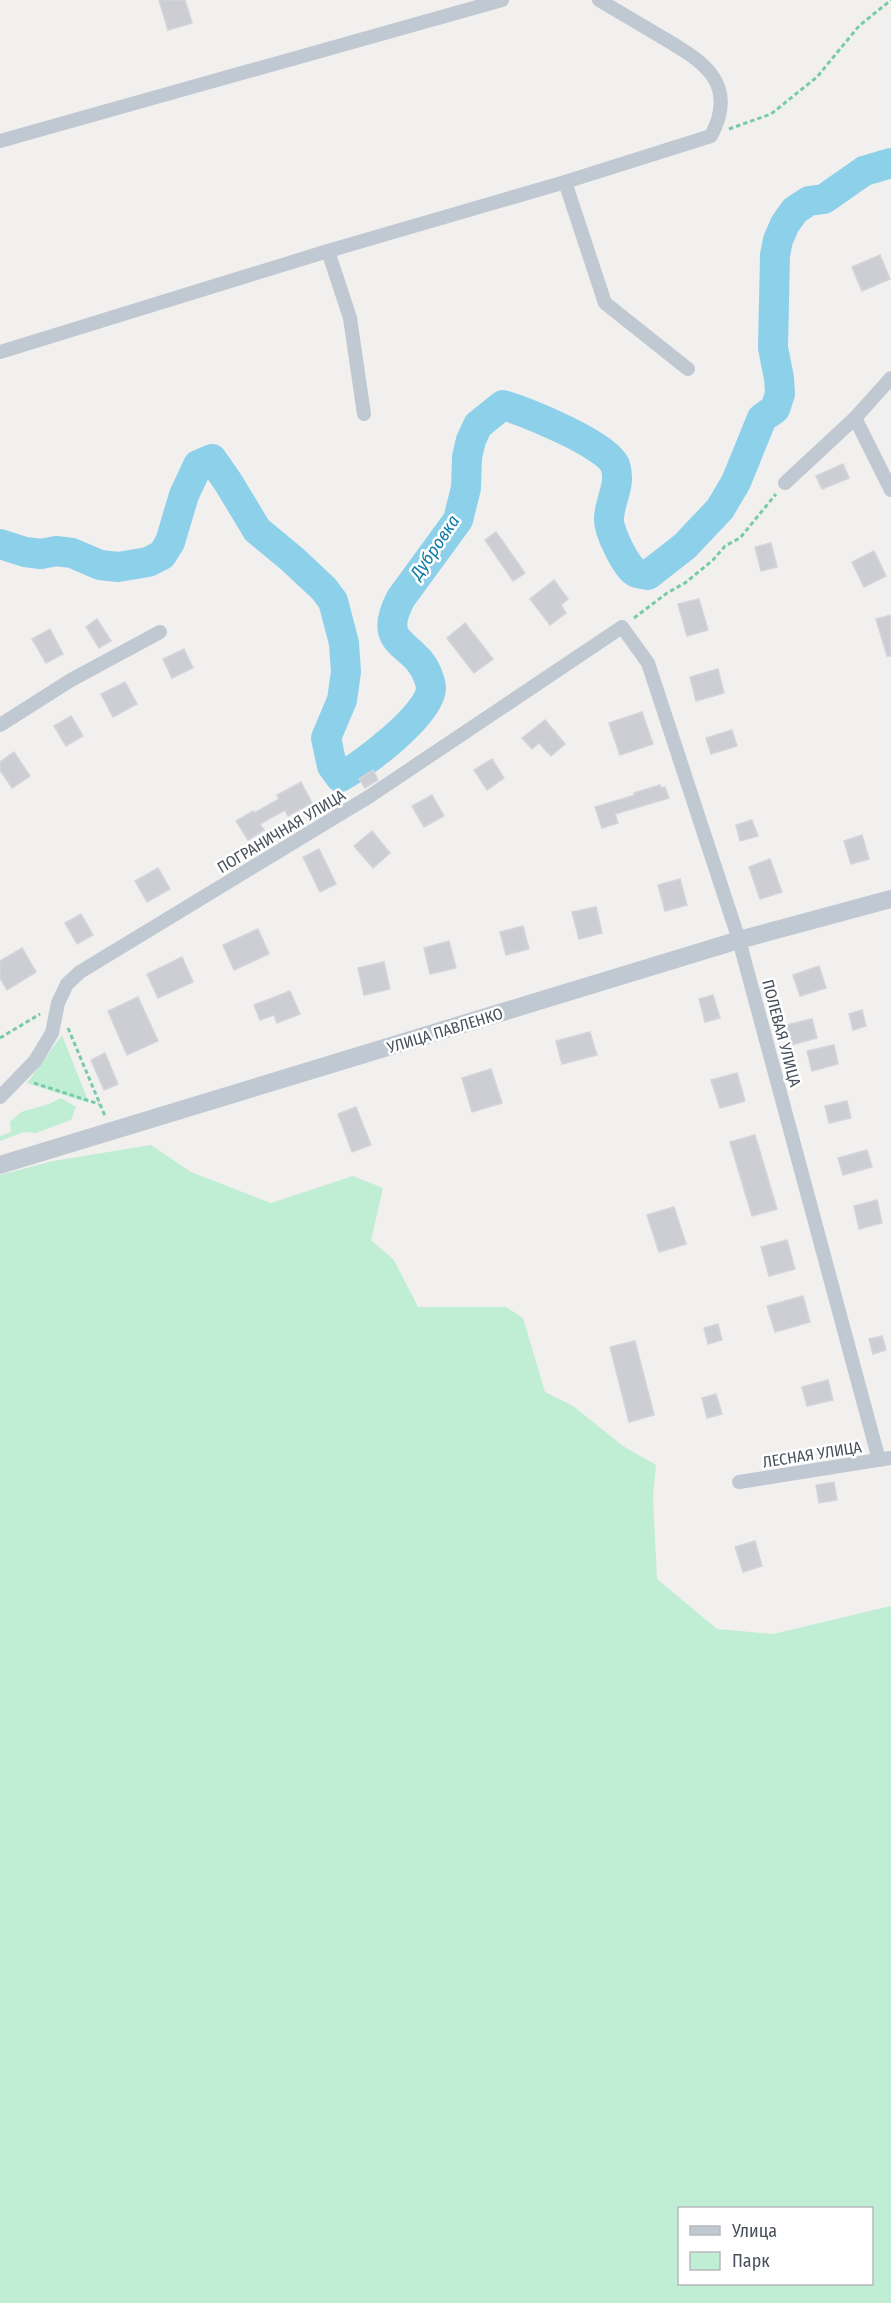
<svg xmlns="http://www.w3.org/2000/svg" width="891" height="2303" viewBox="0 0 891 2303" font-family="'Fira Sans Condensed',sans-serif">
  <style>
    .green { fill: #bfeed4; fill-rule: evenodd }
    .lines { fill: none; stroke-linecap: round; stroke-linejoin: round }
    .river { stroke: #8dd0ea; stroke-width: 30 }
    .building { fill: #ccced4; stroke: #d3d5db; stroke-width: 1.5 }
    .path { stroke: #78cba8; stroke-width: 3; stroke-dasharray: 4.5 3; stroke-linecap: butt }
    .minor { stroke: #c0c8d1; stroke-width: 14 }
    .tertiary { stroke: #c0c8d1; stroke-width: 18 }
    .labels { text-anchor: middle; stroke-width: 5; stroke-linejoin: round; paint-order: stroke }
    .street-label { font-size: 16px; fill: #48515c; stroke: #fff }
    .water-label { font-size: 18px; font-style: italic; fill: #107ca7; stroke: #fff }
  </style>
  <rect width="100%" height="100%" fill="#f2efef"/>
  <g class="green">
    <polygon points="62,1035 89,1103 27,1083"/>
    <polygon points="61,1098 76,1107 71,1120 36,1133 24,1132 0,1141 0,1136 11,1132 10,1122 21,1112 49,1104"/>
    <path d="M151 1145 191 1172 271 1203 353 1176 383 1188 371 1240 394 1260 418 1307H506L523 1318 545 1392 573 1406 623 1446 656 1465 653 1497 657 1579 717 1629 773 1634 891 1606V2303H0V1175L53 1161ZM680 2208H872V2284H680Z"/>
  </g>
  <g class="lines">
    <path class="river" d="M0 544 25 552 41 554 56 551 72 553 100 565 118 567 148 562 162 555 170 542 184 495 198 465 212 459 228 482 257 530 292 559 324 589 333 601 344 643 346 672 342 700 326 738 332 766 340 777C362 766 431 714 431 688 431 685 430 682 429 679 417 640 374 649 401 598L458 520 466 488 467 457 471 440 478 425 503 405C526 412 606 444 615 465 622 485 609 501 609 519 608 530 626 567 635 572 638 574 644 574 648 575L685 546 720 509 736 482 762 418 775 409 780 394 779 378 773 348 775 255 778 240 785 224 795 210 809 201 824 199 864 171 891 163"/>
  </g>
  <g class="building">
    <polygon points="159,0 185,0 192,23 168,30"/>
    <polygon points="880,255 890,279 862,291 852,267"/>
    <polygon points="843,464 849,478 822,489 816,476"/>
    <polygon points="496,532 525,573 513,581 485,540"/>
    <polygon points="771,543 777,567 761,571 755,547"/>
    <polygon points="874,551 886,576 864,587 852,562"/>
    <polygon points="554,580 568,599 561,605 566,613 550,625 530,599"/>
    <polygon points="699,599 708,630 687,636 678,604"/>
    <polygon points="891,615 891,656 887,656 876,619"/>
    <polygon points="97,619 111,641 99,648 86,627"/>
    <polygon points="465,623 493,659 474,673 447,638"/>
    <polygon points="50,629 63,654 46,663 32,639"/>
    <polygon points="184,649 193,668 172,678 163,659"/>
    <polygon points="718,669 724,693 696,701 690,677"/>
    <polygon points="125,682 137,704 113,717 101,694"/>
    <polygon points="642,712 653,744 620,755 609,723"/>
    <polygon points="71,716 83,736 66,746 54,726"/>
    <polygon points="545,720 565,744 551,756 539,743 532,749 522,738"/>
    <polygon points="732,730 737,746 711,754 706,738"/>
    <polygon points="14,752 30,776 12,788 0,770 0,762"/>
    <polygon points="492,759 504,778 487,790 474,770"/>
    <polygon points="373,770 378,780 365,788 359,779"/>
    <polygon points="301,782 312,803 288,816 285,810 260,824 264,830 248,840 236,821 253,811 254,813 279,799 277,795"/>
    <polygon points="660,785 661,788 665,787 669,798 615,814 618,823 602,828 595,807 635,795 634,793"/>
    <polygon points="432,795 444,816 424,827 412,806"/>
    <polygon points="752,820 758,836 740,841 736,825"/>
    <polygon points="372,831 390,853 373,868 354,846"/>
    <polygon points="862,835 869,859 851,864 844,841"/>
    <polygon points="319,849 336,884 320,892 303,857"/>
    <polygon points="770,859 782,892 760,899 749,867"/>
    <polygon points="158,868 170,889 147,902 135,881"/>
    <polygon points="680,879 687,905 665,911 658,885"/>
    <polygon points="596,907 602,933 579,939 572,912"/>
    <polygon points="81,914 93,935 77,944 65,923"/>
    <polygon points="523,926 529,949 506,955 500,932"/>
    <polygon points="258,929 269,954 234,970 223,945"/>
    <polygon points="449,941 456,968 430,974 424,948"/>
    <polygon points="22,948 36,972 7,990 0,978 0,961"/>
    <polygon points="182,957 193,982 158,998 147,974"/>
    <polygon points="384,962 390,989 364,995 358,968"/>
    <polygon points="819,966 826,988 800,996 793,975"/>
    <polygon points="290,991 300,1014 277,1023 274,1015 260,1020 254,1005"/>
    <polygon points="713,995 720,1018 705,1022 699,999"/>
    <polygon points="138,997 158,1041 127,1055 108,1011"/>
    <polygon points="862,1010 866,1026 853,1030 849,1014"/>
    <polygon points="812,1019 817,1038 791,1045 786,1025"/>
    <polygon points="590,1032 597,1055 562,1064 556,1041"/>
    <polygon points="834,1045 838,1064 812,1071 807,1051"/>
    <polygon points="105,1053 118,1084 104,1090 91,1060"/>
    <polygon points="491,1069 502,1103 472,1112 462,1078"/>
    <polygon points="737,1073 745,1101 720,1108 711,1080"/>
    <polygon points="847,1101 851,1118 829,1123 825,1106"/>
    <polygon points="356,1107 371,1145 352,1152 338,1114"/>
    <polygon points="755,1135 777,1209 752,1216 730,1142"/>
    <polygon points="867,1150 872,1167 843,1175 838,1158"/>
    <polygon points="877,1200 882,1223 859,1229 854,1206"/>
    <polygon points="674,1207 686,1244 659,1252 647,1215"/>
    <polygon points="787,1240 795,1269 769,1276 761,1247"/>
    <polygon points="803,1296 810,1322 775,1332 767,1306"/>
    <polygon points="718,1324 722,1340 708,1344 704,1328"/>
    <polygon points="882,1336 886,1350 873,1354 869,1339"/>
    <polygon points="635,1341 654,1415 629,1422 610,1347"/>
    <polygon points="828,1380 833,1400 807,1406 802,1387"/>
    <polygon points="716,1394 722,1414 707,1418 702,1398"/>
    <polygon points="834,1482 837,1500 819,1503 816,1485"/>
    <polygon points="755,1541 762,1566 743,1572 735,1547"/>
  </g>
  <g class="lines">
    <g class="path">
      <polyline points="729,129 771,114 817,77 859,26 891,0"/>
      <polyline points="634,618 667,593 685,583 713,560 725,546 740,538 776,494"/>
      <polyline points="68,1028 105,1116"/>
      <polyline points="0,1038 40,1014"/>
      <polyline points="34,1083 99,1104"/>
    </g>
    <g class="minor">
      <polyline points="0,141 502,0"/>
      <polyline points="565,182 605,303 688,369"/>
      <polyline points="328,251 350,318 364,414"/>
      <path d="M0 352 328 251 565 182 711 136C740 81 700 60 660 36 640 24 619 12 599 0"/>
      <polyline points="855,418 891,490"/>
      <polyline points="785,483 855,418 891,378"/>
      <polyline points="0,725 71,680 160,632"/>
      <polyline points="0,1097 35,1061 52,1033 58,1003 67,984 80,972 370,796 622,627 648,663 739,940 879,1460"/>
      <polyline points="739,1482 891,1458"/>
    </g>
    <polyline class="tertiary" points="0,1165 739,940 891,899"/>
  </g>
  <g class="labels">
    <g class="street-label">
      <text transform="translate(281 831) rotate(-31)" y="6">ПОГРАНИЧНАЯ УЛИЦА</text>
      <text transform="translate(445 1030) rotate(-17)" y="6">УЛИЦА ПАВЛЕНКО</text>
      <text transform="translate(782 1033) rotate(75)" y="6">ПОЛЕВАЯ УЛИЦА</text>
      <text transform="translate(812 1454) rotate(-9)" y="6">ЛЕСНАЯ УЛИЦА</text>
    </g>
    <g class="water-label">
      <text transform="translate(435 547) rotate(-56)" y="6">Дубровка</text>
    </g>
  </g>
  <rect x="678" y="2207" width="195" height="78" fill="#ffffff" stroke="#b6b9be" stroke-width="1.5"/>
  <rect x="690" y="2226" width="30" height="9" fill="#c0c8d1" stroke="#b6b9be" stroke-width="1.5"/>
  <text x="732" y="2237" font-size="18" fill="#48515c">Улица</text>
  <rect x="690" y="2252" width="30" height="18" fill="#bfeed4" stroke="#b6b9be" stroke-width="1.5"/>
  <text x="732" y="2267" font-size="18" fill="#48515c">Парк</text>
</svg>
